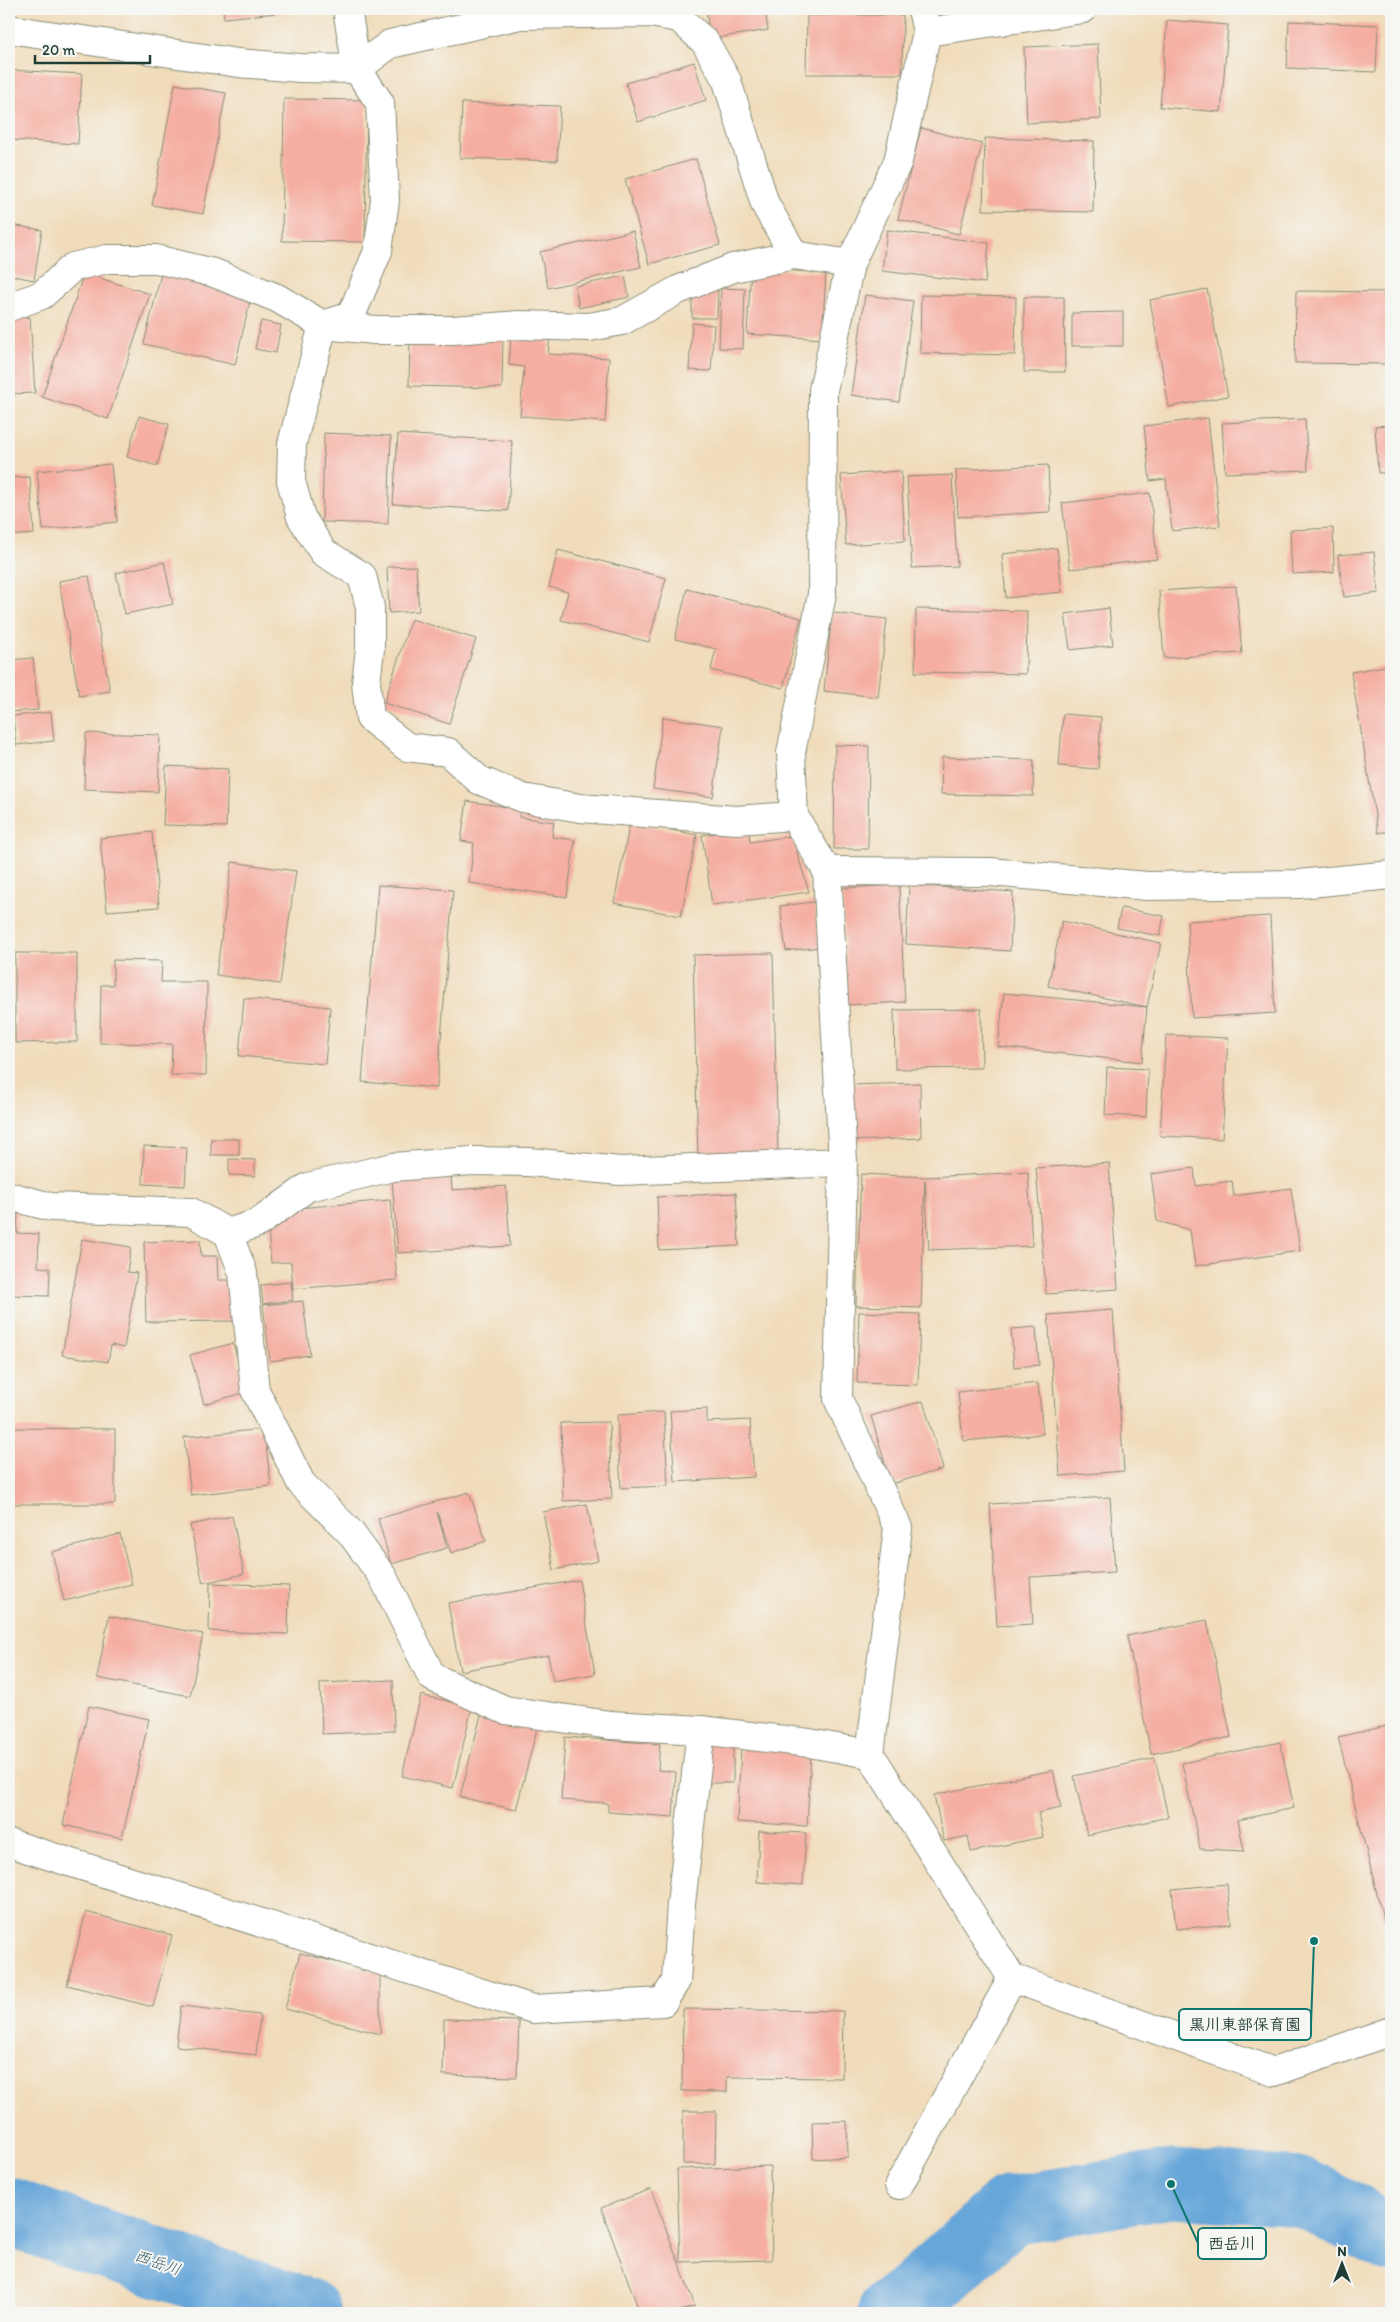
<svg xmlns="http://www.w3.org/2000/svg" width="1400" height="2322" viewBox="0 0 1400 2322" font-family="Itim,'Klee One',sans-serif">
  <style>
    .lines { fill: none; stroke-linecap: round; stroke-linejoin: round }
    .river { stroke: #66a6d9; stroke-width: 69 }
    .building { fill: #f5aea1 }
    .minor-casing { stroke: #888c77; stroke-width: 30 }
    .minor { stroke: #fff; stroke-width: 28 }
    .labels { text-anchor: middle; stroke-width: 4; stroke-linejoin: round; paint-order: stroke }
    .water-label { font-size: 16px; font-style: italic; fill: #345c66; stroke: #f6f6f2 }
    .leader { fill: none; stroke: #0f766e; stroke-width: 2 }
    .callout-dot { fill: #0f766e; stroke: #f6f6f2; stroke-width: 2 }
    .callout { fill: #f6f6f2; stroke: #0f766e; stroke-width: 2 }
    .callout-label { font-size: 16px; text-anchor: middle; font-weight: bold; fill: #1f3d34 }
  </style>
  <rect width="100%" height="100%" fill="#f6f6f2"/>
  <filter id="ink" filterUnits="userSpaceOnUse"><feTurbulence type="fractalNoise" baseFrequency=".02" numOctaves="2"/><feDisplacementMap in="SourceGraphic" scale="10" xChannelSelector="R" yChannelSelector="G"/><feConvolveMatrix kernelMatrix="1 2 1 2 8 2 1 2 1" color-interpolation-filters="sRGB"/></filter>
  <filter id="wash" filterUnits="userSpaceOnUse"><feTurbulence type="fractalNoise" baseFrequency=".0096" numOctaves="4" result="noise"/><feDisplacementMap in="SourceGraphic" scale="20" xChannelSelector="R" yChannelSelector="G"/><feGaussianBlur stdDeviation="1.12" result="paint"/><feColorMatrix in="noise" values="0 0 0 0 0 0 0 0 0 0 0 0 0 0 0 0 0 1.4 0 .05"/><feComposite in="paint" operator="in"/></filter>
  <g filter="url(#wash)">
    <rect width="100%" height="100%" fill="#f0dcba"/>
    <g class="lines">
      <g class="river">
        <polyline points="9,2212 307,2313"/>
        <polyline points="892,2313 909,2301 1010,2210 1171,2184 1303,2192 1391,2238"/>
      </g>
    </g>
    <g id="blocks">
      <g class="building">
        <polygon points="223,9 288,9 288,12 224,18"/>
        <polygon points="706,9 765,9 768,30 710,39"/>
        <polygon points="807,15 903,15 902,74 806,74"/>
        <polygon points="1167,20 1228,25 1221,112 1160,107"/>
        <polygon points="1289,21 1378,25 1376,72 1287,68"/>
        <polygon points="1098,44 1101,119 1027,123 1024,47"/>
        <polygon points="694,62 706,100 638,122 626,83"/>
        <polygon points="9,70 82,74 78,144 9,140"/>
        <polygon points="175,84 226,93 203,214 152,205"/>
        <polygon points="284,99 367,100 365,242 282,241"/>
        <polygon points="462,103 560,106 557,161 460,158"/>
        <polygon points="921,128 982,144 959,234 898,219"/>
        <polygon points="985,138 1094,141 1093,212 983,210"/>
        <polygon points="696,159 720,245 649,264 625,179"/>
        <polygon points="11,225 42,230 34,280 9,275 9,240"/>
        <polygon points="887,230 989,243 985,283 882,271"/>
        <polygon points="633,231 641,267 548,288 540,252"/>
        <polygon points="751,268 826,273 822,339 747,334"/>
        <polygon points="84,273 150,294 108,419 42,397"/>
        <polygon points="161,274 251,297 235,365 144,344"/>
        <polygon points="625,276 629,297 579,308 575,286"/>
        <polygon points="692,288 718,290 717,318 692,318"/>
        <polygon points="721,288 745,289 743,349 719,348"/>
        <polygon points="1207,289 1228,396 1169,407 1150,300"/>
        <polygon points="1296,291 1391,292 1390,364 1295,363"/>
        <polygon points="865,295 913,301 899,402 851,395"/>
        <polygon points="921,295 1016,297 1015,355 920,353"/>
        <polygon points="1024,297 1064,297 1065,372 1024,372"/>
        <polygon points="1123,312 1123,346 1072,346 1072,313"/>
        <polygon points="30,317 35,393 9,394 9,318"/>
        <polygon points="261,321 281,325 276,353 255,349"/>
        <polygon points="692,323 714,325 711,371 689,370"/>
        <polygon points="410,334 503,336 502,388 409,386"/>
        <polygon points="511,335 550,337 548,354 609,358 605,422 520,416 524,367 509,365"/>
        <polygon points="139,416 169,424 157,466 127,457"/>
        <polygon points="1208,418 1220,526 1172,531 1166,479 1150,481 1144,426"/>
        <polygon points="1305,419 1308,470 1225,473 1222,423"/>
        <polygon points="1391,425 1391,472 1378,473 1375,426"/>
        <polygon points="324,433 391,436 388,524 322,522"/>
        <polygon points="398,434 512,441 508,511 393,504"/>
        <polygon points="111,464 117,522 43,530 37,471"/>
        <polygon points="1048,465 1050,512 958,517 956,470"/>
        <polygon points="901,471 905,541 846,545 841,475"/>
        <polygon points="952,475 957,566 912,568 907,477"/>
        <polygon points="30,477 34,534 9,536 9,478"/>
        <polygon points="1150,493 1157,559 1070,569 1062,503"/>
        <polygon points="1333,528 1334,572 1292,574 1290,530"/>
        <polygon points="1057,548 1062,592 1006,598 1002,554"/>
        <polygon points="558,550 666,578 649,642 561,620 568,592 549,587"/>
        <polygon points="1374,552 1379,593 1344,597 1338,555"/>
        <polygon points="164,562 173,604 125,614 116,573"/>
        <polygon points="416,566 419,611 389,613 387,567"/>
        <polygon points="89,576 110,691 79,696 59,581"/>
        <polygon points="1236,586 1242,653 1164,658 1159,591"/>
        <polygon points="687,589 801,618 783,688 711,670 716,649 675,639"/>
        <polygon points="1109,608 1113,645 1070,650 1065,614"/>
        <polygon points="916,609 1027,611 1026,674 915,672"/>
        <polygon points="832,613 887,619 878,697 824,691"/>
        <polygon points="411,619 476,639 449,724 384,703"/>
        <polygon points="33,658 38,710 9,712 9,660"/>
        <polygon points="1391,665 1391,831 1378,833 1351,672"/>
        <polygon points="51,712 54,741 16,745 13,716"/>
        <polygon points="1063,714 1101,717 1098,769 1059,766"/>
        <polygon points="663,717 723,726 713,797 653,789"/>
        <polygon points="86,733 160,735 158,792 84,789"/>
        <polygon points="835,745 869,746 868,849 834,849"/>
        <polygon points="942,757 1034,760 1033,796 941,794"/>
        <polygon points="166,766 228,769 226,827 163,825"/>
        <polygon points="467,801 520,809 519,817 554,822 552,837 575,840 567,897 469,883 474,843 461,841"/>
        <polygon points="630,822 697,835 681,916 614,903"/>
        <polygon points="749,829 750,842 792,836 809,892 712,905 702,835"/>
        <polygon points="152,832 159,907 107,911 100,838"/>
        <polygon points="232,862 296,871 280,984 216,975"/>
        <polygon points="378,885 453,890 437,1088 362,1082"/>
        <polygon points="899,885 905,1002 848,1005 842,888"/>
        <polygon points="909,885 1013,892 1010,951 906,944"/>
        <polygon points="814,902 820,947 786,951 780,906"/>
        <polygon points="1121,908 1164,916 1160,936 1117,928"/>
        <polygon points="1270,916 1275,1013 1192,1018 1187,921"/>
        <polygon points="1062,921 1161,943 1147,1007 1142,1062 998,1047 1004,993 1147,1007 1048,986"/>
        <polygon points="15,953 77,953 77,1042 15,1043"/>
        <polygon points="773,953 778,1155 698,1157 693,955"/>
        <polygon points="113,960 162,961 161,982 207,982 206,1075 171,1075 172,1044 100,1043 101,985 113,985"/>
        <polygon points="244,998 330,1007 325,1064 239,1056"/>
        <polygon points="981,1009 982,1068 895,1069 894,1010"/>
        <polygon points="1166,1035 1228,1038 1222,1139 1160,1136"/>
        <polygon points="1107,1067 1148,1069 1146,1117 1105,1115"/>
        <polygon points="920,1083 921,1138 851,1141 849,1085"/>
        <rect x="211" y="1139" width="28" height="16"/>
        <polygon points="144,1146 187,1148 185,1186 143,1184"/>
        <polygon points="229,1159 255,1160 255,1176 229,1175"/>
        <polygon points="1109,1163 1118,1289 1046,1294 1036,1168"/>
        <polygon points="1194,1168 1196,1186 1232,1181 1234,1196 1291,1188 1300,1251 1195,1266 1190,1230 1157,1221 1151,1174"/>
        <polygon points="1028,1172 1032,1246 929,1250 925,1180 921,1308 856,1306 861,1174 926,1177"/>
        <polygon points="451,1176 452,1190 506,1186 510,1246 398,1253 392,1179"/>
        <polygon points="736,1193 739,1246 659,1250 657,1197"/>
        <polygon points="390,1200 397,1280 293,1289 291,1262 271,1263 267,1218 287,1209"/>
        <polygon points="9,1210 18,1210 17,1233 39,1234 38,1267 50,1268 49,1296 9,1295"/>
        <polygon points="82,1239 131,1247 127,1272 137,1273 124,1348 111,1345 108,1362 62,1355"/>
        <polygon points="200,1240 201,1256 217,1256 218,1280 233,1280 234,1321 146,1322 144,1242"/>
        <polygon points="291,1282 293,1300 263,1304 261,1285"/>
        <polygon points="303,1301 310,1355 270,1361 263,1305"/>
        <polygon points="1113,1310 1124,1471 1060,1476 1048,1315"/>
        <polygon points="859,1312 920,1314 918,1385 857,1383"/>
        <polygon points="1036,1327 1039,1365 1014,1367 1011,1329"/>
        <polygon points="233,1343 247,1392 204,1404 190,1355"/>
        <polygon points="1038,1383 1043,1434 963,1441 958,1392"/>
        <polygon points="923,1401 943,1469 891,1484 871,1416"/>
        <polygon points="707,1409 707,1422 750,1420 754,1477 675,1482 670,1411"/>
        <polygon points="664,1412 668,1486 621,1488 617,1415"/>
        <polygon points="609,1422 612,1499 563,1501 561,1423"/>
        <polygon points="10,1428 115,1429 115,1504 9,1504"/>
        <polygon points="264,1429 271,1486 191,1495 184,1437"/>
        <polygon points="469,1492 486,1541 451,1553 437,1512 447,1548 391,1564 378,1519"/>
        <polygon points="1110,1497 1115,1572 1030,1577 1033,1624 997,1626 990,1504"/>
        <polygon points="587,1504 598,1561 554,1570 543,1512"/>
        <polygon points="232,1516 244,1574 203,1583 190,1525"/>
        <polygon points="120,1534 132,1584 64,1601 52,1552"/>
        <polygon points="579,1580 595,1674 553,1681 548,1655 460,1671 448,1603"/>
        <polygon points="210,1583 289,1586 288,1634 209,1631"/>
        <polygon points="109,1616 203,1634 190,1696 97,1678"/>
        <polygon points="1207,1620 1231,1737 1151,1754 1127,1636"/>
        <polygon points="393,1680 394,1731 322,1734 320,1683"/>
        <polygon points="421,1695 472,1707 453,1788 402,1776"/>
        <polygon points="89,1706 149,1719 122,1838 63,1825"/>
        <polygon points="482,1711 538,1725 516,1810 460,1797"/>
        <polygon points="1391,1725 1391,1950 1338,1737"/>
        <polygon points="565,1737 660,1744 658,1770 676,1772 673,1817 608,1812 608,1803 561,1800"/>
        <rect x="706" y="1739" width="27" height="44"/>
        <polygon points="1280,1742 1294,1808 1238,1820 1244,1851 1200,1849 1182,1763"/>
        <polygon points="741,1748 811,1752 807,1826 737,1822"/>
        <polygon points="1155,1758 1168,1817 1087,1835 1074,1776"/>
        <polygon points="1053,1770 1061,1808 1038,1813 1043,1837 971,1852 968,1836 944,1841 934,1795"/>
        <polygon points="759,1831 806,1833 803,1885 757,1882"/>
        <polygon points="1227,1884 1231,1924 1176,1929 1172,1889"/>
        <polygon points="86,1912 172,1935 153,2007 67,1985"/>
        <polygon points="300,1953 380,1973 380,2034 285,2009"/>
        <polygon points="181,2006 260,2015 256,2055 176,2046"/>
        <polygon points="683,2009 843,2011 842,2078 727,2077 727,2092 682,2091"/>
        <polygon points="444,2019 519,2021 517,2077 443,2075"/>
        <polygon points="683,2111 716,2111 715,2164 683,2164"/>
        <polygon points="847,2121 848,2157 813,2159 812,2122"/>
        <polygon points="770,2166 772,2260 680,2262 677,2169"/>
        <polygon points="651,2189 695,2306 674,2313 640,2313 601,2208"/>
      </g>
    </g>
  </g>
  <g filter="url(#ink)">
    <use href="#blocks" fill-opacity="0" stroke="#888c77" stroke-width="1"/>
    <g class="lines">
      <g class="minor-casing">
        <g id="minor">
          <polyline points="922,9 927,32 898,161 850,264 823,390 822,594 791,753 794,816 827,871 843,1162 838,1399 898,1528 870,1754 1012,1978 1274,2072 1391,2031"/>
          <polyline points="9,29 238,63 299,68 357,69 347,9"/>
          <polyline points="927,32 1083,9"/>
          <polyline points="9,307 42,295 73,267 107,259 156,259 214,273 277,298 323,325 375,330 453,330 519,325 589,327 622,321 678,290 733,268 794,255 850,264"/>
          <polyline points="794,816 736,820 580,808 523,798 479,780 448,752 407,747 370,718 366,683 370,649 370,607 362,576 323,552 301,517 291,481 292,444 323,325 351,316 378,251 385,200 380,103 357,69 390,44 520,15 650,13 679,18 705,42 727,81 765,204 794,255"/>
          <polyline points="827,871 990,872 1147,886 1299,884 1391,875"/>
          <polyline points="9,1196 51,1207 191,1212 228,1233 243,1273 255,1390 301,1483 350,1532 383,1577 432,1677 505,1710 610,1725 701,1730 809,1743 870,1754"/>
          <polyline points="228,1233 258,1223 308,1187 393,1167 472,1161 529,1162 620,1171 843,1162"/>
          <polyline points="9,1843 533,2009 663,2002 676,1981 681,1904 701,1730"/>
          <polyline points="899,2185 1012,1978"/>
        </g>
      </g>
      <use href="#minor" class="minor"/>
    </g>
  </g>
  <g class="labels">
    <g class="water-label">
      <text transform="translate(158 2262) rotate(19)" y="6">西岳川</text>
    </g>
  </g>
  <path class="leader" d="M1314 1941L1311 2024M1171 2184L1198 2243"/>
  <g class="callout-dot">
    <circle cx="1314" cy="1941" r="5"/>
    <circle cx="1171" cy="2184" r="5"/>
  </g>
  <g class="callout">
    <rect x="1179" y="2009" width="132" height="31" rx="5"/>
    <rect x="1198" y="2228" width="68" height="31" rx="5"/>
  </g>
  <g class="callout-label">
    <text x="1245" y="2030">黒川東部保育園</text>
    <text x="1232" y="2249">西岳川</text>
  </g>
  <rect width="1400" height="2322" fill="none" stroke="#f6f6f2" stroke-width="30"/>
  <g transform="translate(1342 2264)" stroke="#f6f6f2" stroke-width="4" paint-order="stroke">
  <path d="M0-4L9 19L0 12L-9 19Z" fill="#1f3d34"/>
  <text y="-8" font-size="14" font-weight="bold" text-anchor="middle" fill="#1f3d34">N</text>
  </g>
  <path d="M35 55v8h115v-8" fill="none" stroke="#1f3d34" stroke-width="2.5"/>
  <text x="42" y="55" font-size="15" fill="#1f3d34" stroke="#f6f6f2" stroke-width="4" paint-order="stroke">20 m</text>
</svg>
